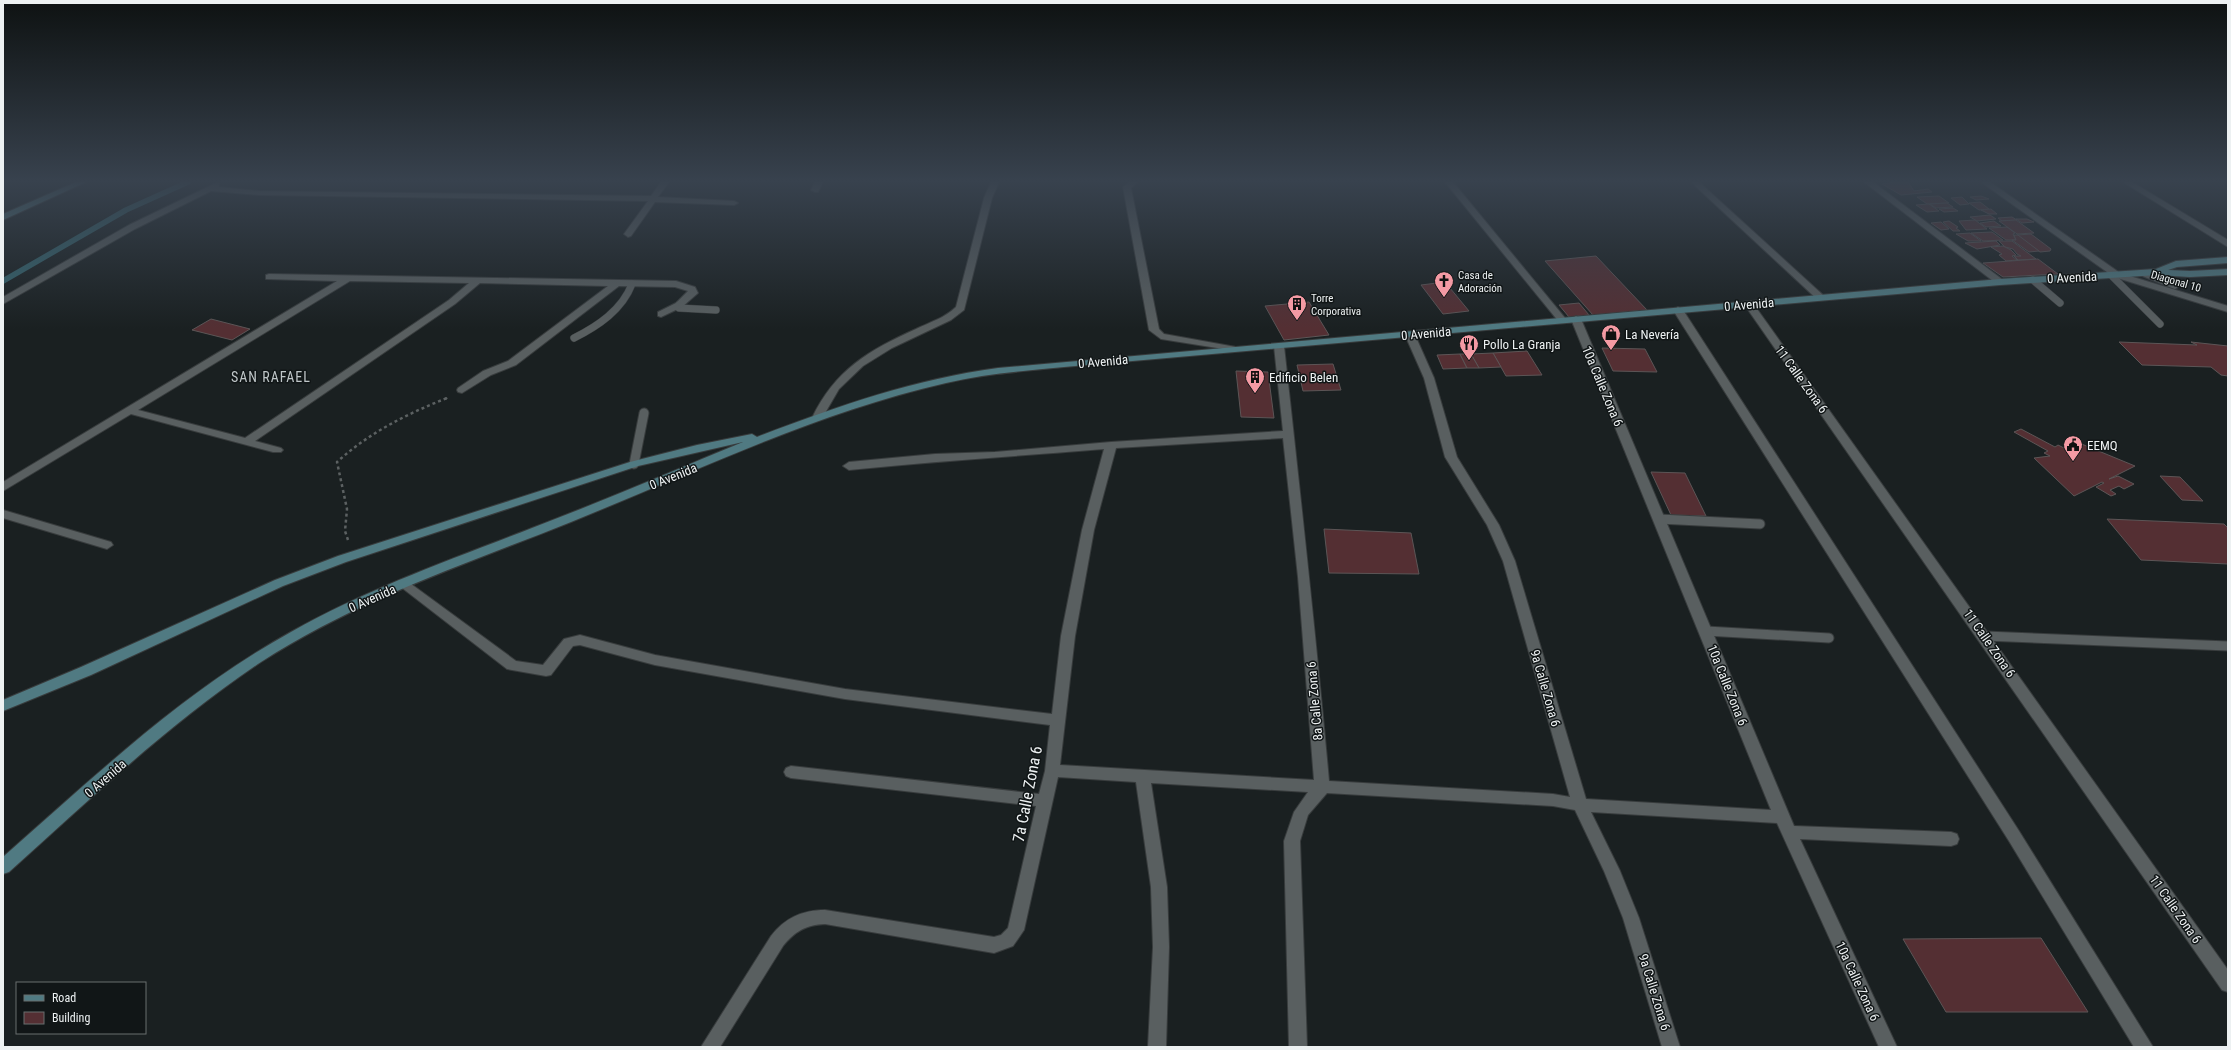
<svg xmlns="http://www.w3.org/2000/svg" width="2231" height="1050" viewBox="0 0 2231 1050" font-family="'Roboto Condensed',sans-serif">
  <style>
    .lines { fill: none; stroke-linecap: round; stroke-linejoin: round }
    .stream { stroke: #35656e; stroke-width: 5.5 }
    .building { fill: #542f33; stroke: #5c5556 }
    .lane-far1-casing { stroke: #383c3d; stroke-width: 8 }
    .lane-casing { stroke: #383c3d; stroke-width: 11 }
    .street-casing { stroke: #383c3d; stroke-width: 2 }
    .secondary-casing { stroke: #383c3d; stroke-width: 2 }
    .path-far1 { stroke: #5c6162; stroke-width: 2; stroke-dasharray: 2.5 2.5; stroke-linecap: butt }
    .path { stroke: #5c6162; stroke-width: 2.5; stroke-dasharray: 3 3; stroke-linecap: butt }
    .lane-far1 { stroke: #595f60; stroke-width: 7 }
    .lane { stroke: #595f60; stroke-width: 9 }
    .street { fill: #595f60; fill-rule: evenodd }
    .secondary { fill: #507a82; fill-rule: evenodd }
    .labels { text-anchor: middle; stroke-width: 3; stroke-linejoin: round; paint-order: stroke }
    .far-poi-label { font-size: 11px; fill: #edf1f2; stroke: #111617; text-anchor: start }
    .far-street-label { font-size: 11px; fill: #edf1f2; stroke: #111617 }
    .street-label { font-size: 13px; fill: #edf1f2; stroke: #111617 }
    .poi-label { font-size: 13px; fill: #edf1f2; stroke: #111617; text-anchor: start }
    .neighbourhood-label { font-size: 14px; letter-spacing: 1px; fill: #bfc6c8; stroke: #111617 }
    .near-street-label { font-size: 16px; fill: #edf1f2; stroke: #111617 }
  </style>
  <rect width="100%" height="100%" fill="#1a2021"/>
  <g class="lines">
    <polyline class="stream" points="3,281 126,210 188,182"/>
  </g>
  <g class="building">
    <polygon points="1895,182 1908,182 1914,191 1928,189 1932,192 1901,195 1882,184"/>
    <polygon points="1939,196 1949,203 1927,204 1917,197"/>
    <polygon points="1981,196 1989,199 1976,200 1970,197"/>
    <polygon points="1962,197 1969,204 1960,205 1951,198"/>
    <polygon points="1980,202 1989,209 1979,210 1969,203"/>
    <polygon points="1947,203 1953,207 1936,208 1930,204"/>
    <polygon points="1929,204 1939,211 1927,212 1916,205"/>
    <polygon points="1953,208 1958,211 1944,212 1939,209"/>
    <polygon points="1991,209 1997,214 1989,214 1981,210"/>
    <polygon points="1990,215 1996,219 1977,221 1970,217"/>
    <polygon points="2012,217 2017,220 2002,221 1998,218"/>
    <polygon points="2016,219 2027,219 2034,222 2022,223"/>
    <polygon points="1975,220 1987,229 1966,230 1959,221"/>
    <polygon points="2016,220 2034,233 2017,234 1999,221"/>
    <polygon points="1949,221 1958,227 1956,228 1960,231 1953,231 1943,222"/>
    <polygon points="1994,221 2001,226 1986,227 1980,223"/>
    <polygon points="1941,222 1949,229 1941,230 1931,223"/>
    <polygon points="2007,227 2015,233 2013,234 2016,240 2006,240 1989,228"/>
    <polygon points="1992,232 2003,240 1983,241 1971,233"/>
    <polygon points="1970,233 1981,241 1968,241 1956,234"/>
    <polygon points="2031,234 2051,249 2050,251 2040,252 2017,235"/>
    <polygon points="2014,235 2018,235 2039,251 2029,252 2012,240 2016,240"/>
    <polygon points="1996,241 2000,245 1977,249 1965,243"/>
    <polygon points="1999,241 2012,241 2036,259 2018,260 2014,256 2021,256 2017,254 2013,249 2005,247"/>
    <polygon points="2003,246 2011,250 2016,255 2012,256 2017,260 2006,261 1999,255 2002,254 1991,247"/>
    <polygon points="1596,256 1647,310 1593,315 1545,261"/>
    <polygon points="2038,259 2058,274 2003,277 1983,263"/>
    <polygon points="1445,282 1469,311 1443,314 1421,285"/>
    <polygon points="1309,302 1329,335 1284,340 1265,306"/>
    <polygon points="1579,303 1589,315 1569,317 1559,305"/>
    <polygon points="211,319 250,329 232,340 192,330"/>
    <polygon points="2119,342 2197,345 2191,342 2228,346 2228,376 2221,375 2211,367 2142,365"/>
    <polygon points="1602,348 1645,349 1657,372 1613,371"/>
    <polygon points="1527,351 1542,375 1506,376 1493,353"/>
    <polygon points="1493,353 1501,367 1479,368 1471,354"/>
    <polygon points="1460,354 1467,368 1443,369 1437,355"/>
    <polygon points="1460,354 1471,354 1479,368 1467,368"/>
    <polygon points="1333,364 1341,390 1303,391 1297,365"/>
    <polygon points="1236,371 1268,372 1274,418 1241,417"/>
    <polygon points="2021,429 2055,447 2058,445 2064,448 2067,438 2135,466 2109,479 2118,476 2134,484 2124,489 2119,486 2110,490 2116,494 2111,496 2096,487 2104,483 2102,482 2074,496 2034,458 2050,456 2044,453 2048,451 2014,432"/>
    <polygon points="1651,472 1685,473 1706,516 1671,515"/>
    <polygon points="2160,476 2180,477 2203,501 2182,500"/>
    <polygon points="2107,519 2224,524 2228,528 2228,564 2141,560"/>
    <polygon points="1324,529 1411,533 1419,574 1329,573"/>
    <polygon points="2041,938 2088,1012 1946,1012 1903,939"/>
  </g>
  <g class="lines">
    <g class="lane-far1-casing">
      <g id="lane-far1">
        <polyline points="2111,275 2160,324"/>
        <polyline points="2033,280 2060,303"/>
        <polyline points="679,305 679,308 716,310"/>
        <path d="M574 338C598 326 622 310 632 284"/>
      </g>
    </g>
    <g class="lane-casing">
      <g id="lane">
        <polyline points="634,464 644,413"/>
        <polyline points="1659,519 1760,524"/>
        <polyline points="1706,631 1829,638"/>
        <polyline points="1985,636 2228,646"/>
      </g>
    </g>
    <g class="street-casing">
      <g id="street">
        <polygon points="661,182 669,182 658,197 734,201 738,203 734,205 655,202 631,236 628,237 624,234 648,201 259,195 211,191 135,229 3,304 3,297 129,225 216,183 219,183 219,187 259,191 651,196"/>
        <polygon points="815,182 823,182 818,192 815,192 811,190"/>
        <path d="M991 182H999L992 198 964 310 951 320 892 348 863 366 839 389 821 420H813L812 418C835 370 869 350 916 329 930 322 945 318 956 307L984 198Z"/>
        <polygon points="1129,182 1138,182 1131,188 1159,329 1164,334 1236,347 1236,351 1161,339 1149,330 1123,187"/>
        <polygon points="1445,182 1453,182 1565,318 1565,322 1559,322"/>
        <polygon points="1691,182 1699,182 1824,296 1824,300 1818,300"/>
        <polygon points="1864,182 1873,182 2003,280 2003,284 1997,284"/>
        <polygon points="1981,182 1990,182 2120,273 2228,306 2228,312 2114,277"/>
        <polygon points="2123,182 2132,182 2228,240 2228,247"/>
        <polygon points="2143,270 2178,284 2180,286 2175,289 2172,288 2140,275 2140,271"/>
        <path d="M269 274 676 281 695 287 698 293 682 307 661 317 658 316V312L676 303 688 291 675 287 619 286 516 365 491 375 462 393 458 392 457 390 458 388 483 371 508 361 608 286 480 283 455 304 255 441 281 448 283 450 281 452H273L131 414 3 491V482L337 281 266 279V275ZM350 281 469 283 449 300 245 438 138 410Z"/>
        <polygon points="1749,301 1752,302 2228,970 2228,992 2222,990 1744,304"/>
        <polygon points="1678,307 1683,310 2019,831 2153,1047 2134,1047 2009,841 1673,310"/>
        <path d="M1576 316 1581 319 1794 826 1951 832 1957 834 1959 839 1957 844 1951 846 1800 839 1897 1047H1879L1777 823 1591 812 1620 871 1639 918 1680 1047H1662L1623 918 1604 871 1575 810 1553 806 1327 793 1308 815 1300 841 1307 1047H1289L1284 841 1294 812 1308 792 1151 783 1167 887 1169 947 1166 1047H1148L1153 947 1151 887 1136 782 1058 777 1024 930 1013 946 994 953 825 924C806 925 795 931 783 946L720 1047H701L771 936C785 918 802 910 825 910L994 937 1001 935 1008 928 1036 806 791 778 786 776 784 772 786 768 791 766 1039 794 1045 771 1050 725 845 699 655 665 580 645 573 646 551 675 546 676 512 670 507 669 397 584 403 580 407 581 516 661 543 665 564 639 580 635 655 655 845 689 1052 714 1061 636 1082 530 1104 449C1019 456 934 461 849 470L843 466 849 462 935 454 995 452 1111 442 1283 431 1274 346 1279 343 1284 346C1300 491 1316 636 1329 781L1553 794 1570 797 1503 561 1487 525 1445 457 1424 378 1405 335 1410 332 1415 335 1434 378 1457 457 1499 525 1515 561 1586 799 1771 810 1571 319ZM1283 438 1298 577 1314 780 1060 765 1075 636 1094 530 1116 448Z"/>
        <polygon points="3,510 111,542 113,545 107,549 3,518"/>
      </g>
    </g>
    <g class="secondary-casing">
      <g id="secondary">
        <polygon points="76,182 86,182 3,220 3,214"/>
        <path d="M2228 257V263L2177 267 2168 270 2190 271 2228 269V275L2190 277 2157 275 2000 285 1064 367C1024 371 985 374 946 383 815 413 694 472 571 522 466 564 357 600 261 662 170 723 90 799 9 872L3 874V857C94 777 184 691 291 632 367 589 450 560 532 528 603 501 673 471 743 442L638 466 346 562 283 586 91 675 3 711V700L81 667 275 580 338 556 630 462 697 445 752 434 757 437C835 407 915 379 998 368L2000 279 2156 269 2176 261Z"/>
      </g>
    </g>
    <polyline class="path-far1" points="445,399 449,397"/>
    <path class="path" d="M348 540 345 531 347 509 337 462C370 432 407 414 447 398"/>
    <use href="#lane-far1" class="lane-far1"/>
    <use href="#lane" class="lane"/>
    <use href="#street" class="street"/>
    <use href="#secondary" class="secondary"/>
  </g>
  <linearGradient id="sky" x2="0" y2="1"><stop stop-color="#0e1212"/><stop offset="0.55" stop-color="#38424e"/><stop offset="1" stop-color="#38424e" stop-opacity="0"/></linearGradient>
  <rect width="2231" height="329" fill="url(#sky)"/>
  <defs>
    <g id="church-pin" transform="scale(1)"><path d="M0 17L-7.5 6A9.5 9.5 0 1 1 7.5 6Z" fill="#f49aa4" stroke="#111617"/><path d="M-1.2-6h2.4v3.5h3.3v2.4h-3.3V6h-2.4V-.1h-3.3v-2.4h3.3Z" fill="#111"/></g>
    <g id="building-pin" transform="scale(1)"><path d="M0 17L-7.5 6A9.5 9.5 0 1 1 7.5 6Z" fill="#f49aa4" stroke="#111617"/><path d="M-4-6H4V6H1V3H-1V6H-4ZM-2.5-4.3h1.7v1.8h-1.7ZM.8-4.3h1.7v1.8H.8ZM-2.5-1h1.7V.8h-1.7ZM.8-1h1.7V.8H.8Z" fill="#111"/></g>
    <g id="shop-pin" transform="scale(1)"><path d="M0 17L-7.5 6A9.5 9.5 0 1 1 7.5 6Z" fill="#f49aa4" stroke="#111617"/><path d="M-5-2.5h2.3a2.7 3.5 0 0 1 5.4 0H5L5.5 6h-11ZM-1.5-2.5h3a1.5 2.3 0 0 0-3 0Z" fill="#111"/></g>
    <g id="restaurant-pin" transform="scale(1)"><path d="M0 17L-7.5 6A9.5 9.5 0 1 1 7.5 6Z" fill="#f49aa4" stroke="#111617"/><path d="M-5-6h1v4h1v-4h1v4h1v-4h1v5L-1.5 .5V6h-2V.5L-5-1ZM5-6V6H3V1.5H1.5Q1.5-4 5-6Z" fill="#111"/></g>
    <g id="civic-pin" transform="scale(1)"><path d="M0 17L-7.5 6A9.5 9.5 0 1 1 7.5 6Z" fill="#f49aa4" stroke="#111617"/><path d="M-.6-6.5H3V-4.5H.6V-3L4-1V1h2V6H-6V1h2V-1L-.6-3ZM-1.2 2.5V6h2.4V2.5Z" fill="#111"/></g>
  </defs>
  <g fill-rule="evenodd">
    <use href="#church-pin" x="1444" y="281"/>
    <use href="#building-pin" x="1297" y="304"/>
    <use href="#shop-pin" x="1611" y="334"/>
    <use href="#restaurant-pin" x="1469" y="344"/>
    <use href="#building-pin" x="1255" y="377"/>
    <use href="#civic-pin" x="2073" y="445"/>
  </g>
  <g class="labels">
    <g class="far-poi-label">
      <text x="1458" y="279">Casa de<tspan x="1458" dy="13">Adoración</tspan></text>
      <text x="1311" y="302">Torre<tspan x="1311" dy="13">Corporativa</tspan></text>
    </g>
    <g class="far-street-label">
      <text transform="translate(2176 281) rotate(16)" y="4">Diagonal 10</text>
    </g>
    <g class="street-label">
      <text transform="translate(2072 277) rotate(-3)" y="5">0 Avenida</text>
      <text transform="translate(1749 304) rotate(-5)" y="5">0 Avenida</text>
      <text transform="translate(1426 333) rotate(-5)" y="5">0 Avenida</text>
      <text transform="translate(1103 361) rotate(-5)" y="5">0 Avenida</text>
      <text transform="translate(1802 379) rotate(54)" y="5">11 Calle Zona 6</text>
      <text transform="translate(1603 386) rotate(67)" y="5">10a Calle Zona 6</text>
      <text transform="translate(673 476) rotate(-22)" y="5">0 Avenida</text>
      <text transform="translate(372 598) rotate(-24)" y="5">0 Avenida</text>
      <text transform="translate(1990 643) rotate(55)" y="5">11 Calle Zona 6</text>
      <text transform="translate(1728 685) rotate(68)" y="5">10a Calle Zona 6</text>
      <text transform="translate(1546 688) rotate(74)" y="5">9a Calle Zona 6</text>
      <text transform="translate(1314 701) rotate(-95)" y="5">8a Calle Zona 6</text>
      <text transform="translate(105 778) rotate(-41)" y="5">0 Avenida</text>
      <text transform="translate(2176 909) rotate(55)" y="5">11 Calle Zona 6</text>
      <text transform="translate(1858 981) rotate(65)" y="5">10a Calle Zona 6</text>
      <text transform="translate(1655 992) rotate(73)" y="5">9a Calle Zona 6</text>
    </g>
    <g class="poi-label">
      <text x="1625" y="339">La Nevería</text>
      <text x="1483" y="349">Pollo La Granja</text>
      <text x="1269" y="382">Edificio Belen</text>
      <text x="2087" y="450">EEMQ</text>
    </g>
    <g class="neighbourhood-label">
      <text x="271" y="382">SAN RAFAEL</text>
    </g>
    <g class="near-street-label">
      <text transform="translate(1027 794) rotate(-79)" y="6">7a Calle Zona 6</text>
    </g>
  </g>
  <rect width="2231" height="1050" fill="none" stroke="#edf1f2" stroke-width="8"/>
  <rect x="16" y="982" width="130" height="52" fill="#111617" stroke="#696e6f"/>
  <rect x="24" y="995" width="20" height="6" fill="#507a82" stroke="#696e6f"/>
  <text x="52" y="1002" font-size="12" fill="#edf1f2">Road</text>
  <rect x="24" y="1012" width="20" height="12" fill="#542f33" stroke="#696e6f"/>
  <text x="52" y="1022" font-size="12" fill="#edf1f2">Building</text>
</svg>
